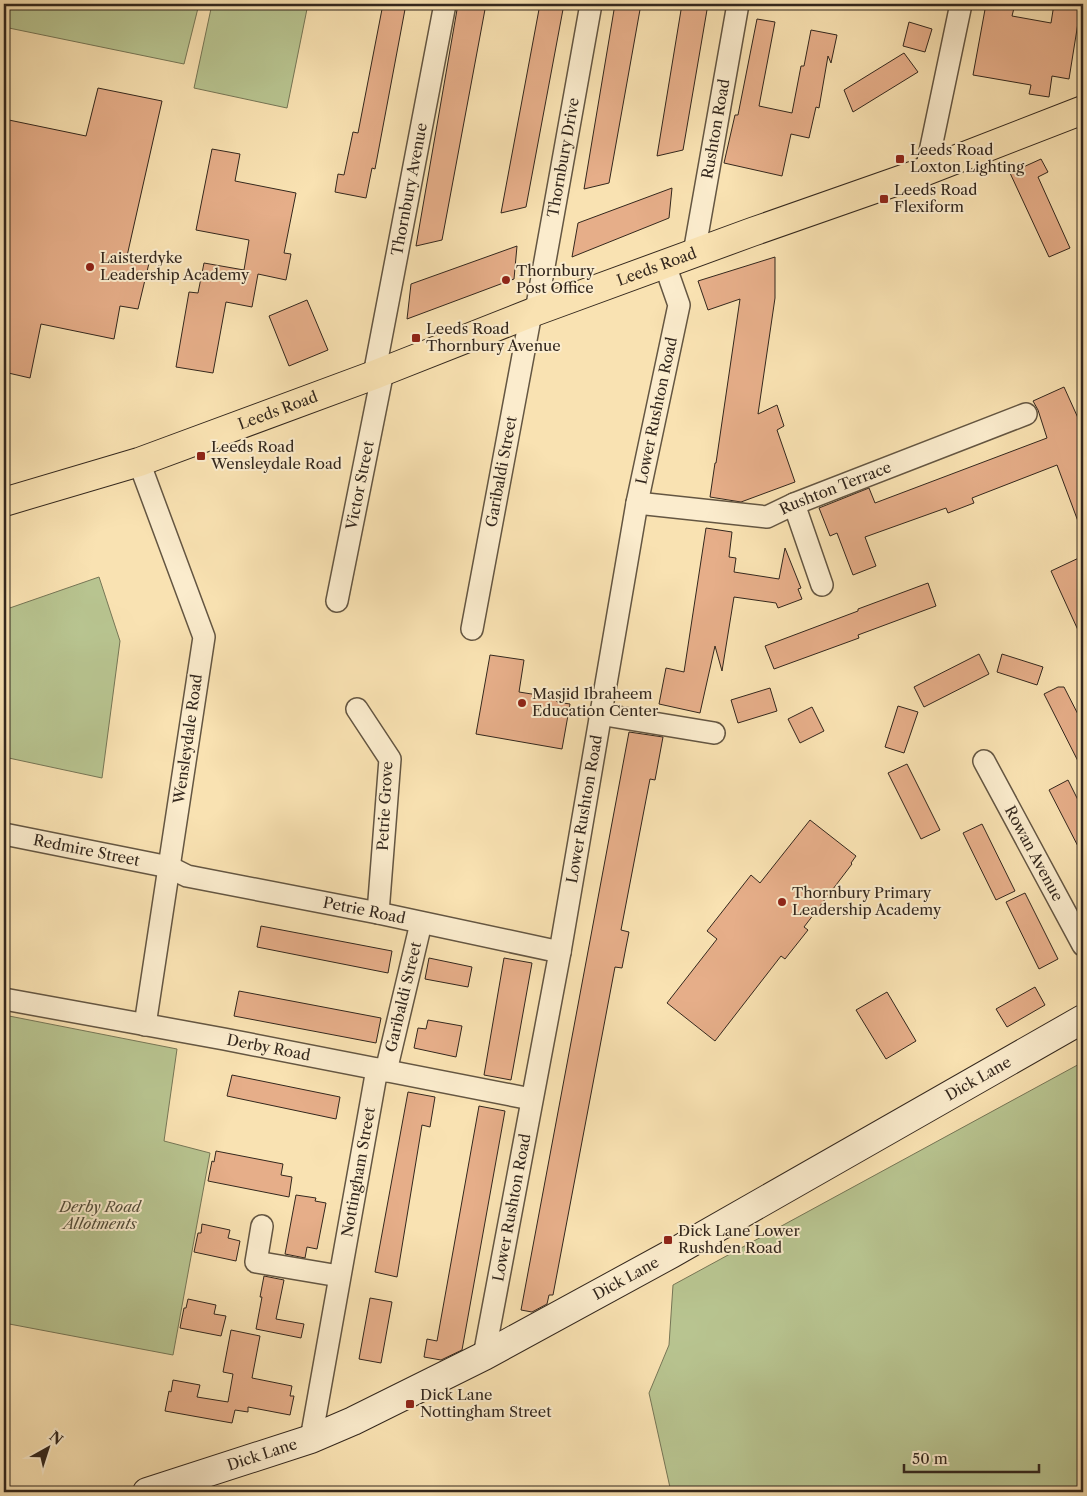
<svg xmlns="http://www.w3.org/2000/svg" width="1087" height="1496" viewBox="0 0 1087 1496" font-family="'Libre Caslon Text',serif">
  <style>
    .green { fill: #b8c490; stroke: #767656 }
    .building { fill: #e6ae89; stroke: #33271d }
    .lines { fill: none; stroke-linecap: round; stroke-linejoin: round }
    .street-casing { stroke: #645642; stroke-width: 24 }
    .secondary-casing { stroke: #33271d; stroke-width: 30 }
    .highway-casing { stroke: #33271d; stroke-width: 30 }
    .street { stroke: #fbeccd; stroke-width: 21 }
    .secondary { stroke: #fbeccd; stroke-width: 28 }
    .highway { stroke: #f9e2b2; stroke-width: 28 }
    .poi-dot { fill: #8f2418; stroke: #fbeccd; stroke-width: 2 }
    .labels { text-anchor: middle; stroke-width: 4; stroke-linejoin: round; paint-order: stroke }
    .street-label { font-size: 15px; fill: #33271d; stroke: #fbeccd }
    .poi-label { font-size: 15px; fill: #33271d; stroke: #fbeccd; text-anchor: start }
    .park-label { font-size: 15px; font-style: italic; fill: #544e3a; stroke: #fbeccd }
  </style>
  <rect width="100%" height="100%" fill="#f9e2b2"/>
  <filter id="stains"><feTurbulence type="fractalNoise" baseFrequency=".004" numOctaves="4"/><feColorMatrix values="0 0 0 0 .2 0 0 0 0 .09 0 0 0 0 .02 0 0 0 .5 -.17"/></filter>
  <radialGradient id="worn" r=".72"><stop offset=".6" stop-color="#630" stop-opacity="0"/><stop offset="1" stop-color="#630" stop-opacity=".3"/></radialGradient>
  <g class="green">
    <polygon points="4,4 199,4 184,64 4,27"/>
    <polygon points="212,4 308,4 287,108 194,88"/>
    <polygon points="99,577 120,641 102,778 4,757 4,610"/>
    <polygon points="4,1015 177,1049 164,1141 210,1153 173,1355 4,1323"/>
    <polygon points="1083,1062 1083,1492 671,1492 649,1393 669,1345 673,1285"/>
  </g>
  <g class="building">
    <polygon points="383,4 406,4 375,169 372,168 366,198 335,192 338,174 344,175 353,132 358,133"/>
    <polygon points="458,4 486,4 442,240 416,246"/>
    <polygon points="540,4 564,4 526,207 501,213"/>
    <polygon points="615,4 641,4 609,183 584,189"/>
    <polygon points="682,4 708,4 683,150 657,156"/>
    <polygon points="986,4 1015,4 1012,16 1051,23 1054,4 1081,4 1069,79 1052,76 1049,97 1029,94 1031,85 973,75"/>
    <polygon points="757,19 775,22 759,106 792,113 801,66 804,66 811,30 837,35 831,63 828,56 819,108 816,107 809,138 791,134 782,176 724,163 735,115 738,115"/>
    <polygon points="909,22 932,29 925,52 903,46"/>
    <polygon points="904,53 918,72 853,112 844,90"/>
    <polygon points="98,88 162,101 127,256 150,259 138,309 120,306 114,339 41,324 30,378 4,372 4,119 86,136"/>
    <polygon points="212,149 240,154 235,181 296,193 284,253 291,254 286,280 258,274 252,307 226,302 213,373 176,367 189,292 198,293 204,263 244,270 249,240 196,230"/>
    <polygon points="1041,159 1048,172 1038,177 1070,248 1049,257 1010,173"/>
    <polygon points="672,188 669,218 572,257 578,223"/>
    <polygon points="517,246 514,279 407,319 411,284"/>
    <polygon points="775,257 775,298 758,414 777,405 784,426 777,430 795,482 741,502 710,497 715,463 716,463 740,299 708,310 698,281"/>
    <polygon points="307,300 328,350 289,366 269,316"/>
    <polygon points="1064,387 1083,429 1083,532 1082,532 1057,465 972,498 974,503 948,513 946,508 865,537 876,566 853,575 837,533 830,536 819,508 869,488 875,503 1047,438 1038,410 1033,401"/>
    <polygon points="706,528 732,532 729,557 736,558 734,572 779,579 785,548 801,588 798,589 802,599 778,608 776,603 734,597 722,671 715,646 700,713 659,704 666,668 684,672"/>
    <polygon points="1083,556 1083,641 1051,571"/>
    <polygon points="928,583 936,606 858,635 859,638 774,669 765,646 858,611 858,609"/>
    <polygon points="979,654 989,674 924,707 914,687"/>
    <polygon points="1002,654 1043,667 1037,685 997,672"/>
    <polygon points="490,655 524,660 519,692 557,698 557,702 570,704 562,749 476,734"/>
    <polygon points="1058,687 1064,687 1083,724 1083,771 1044,694"/>
    <polygon points="770,688 777,711 738,723 731,700"/>
    <polygon points="898,706 918,712 904,753 885,747"/>
    <polygon points="812,707 824,731 800,743 788,719"/>
    <polygon points="629,732 663,737 655,780 650,779 621,930 629,932 626,947 622,968 615,967 553,1295 549,1295 547,1304 532,1312 521,1310"/>
    <polygon points="907,764 940,830 921,839 888,773"/>
    <polygon points="1068,780 1083,810 1083,856 1049,790"/>
    <polygon points="810,820 856,856 851,863 852,864 804,927 808,930 785,959 781,956 715,1041 667,1003 717,939 707,931 751,875 760,883"/>
    <polygon points="982,824 1015,891 996,900 963,833"/>
    <polygon points="1025,893 1058,959 1039,969 1006,902"/>
    <polygon points="261,926 392,951 388,973 257,947"/>
    <polygon points="429,958 472,967 468,987 425,979"/>
    <polygon points="504,958 532,963 511,1080 484,1075"/>
    <polygon points="1035,987 1045,1005 1007,1027 996,1009"/>
    <polygon points="239,991 381,1018 376,1043 234,1016"/>
    <polygon points="887,992 916,1041 886,1059 856,1010"/>
    <polygon points="428,1020 462,1026 456,1057 414,1048 418,1028 426,1029"/>
    <polygon points="232,1075 340,1097 336,1119 227,1096"/>
    <polygon points="408,1092 435,1097 430,1127 422,1125 397,1277 375,1272"/>
    <polygon points="479,1106 505,1111 462,1350 441,1360 424,1357 427,1339 437,1341"/>
    <polygon points="216,1151 283,1164 281,1175 292,1177 289,1197 208,1181 212,1161 214,1162"/>
    <polygon points="296,1195 316,1198 315,1201 326,1203 317,1249 307,1247 305,1258 285,1254"/>
    <polygon points="202,1224 230,1230 228,1238 240,1241 236,1261 194,1252 198,1233 201,1233"/>
    <polygon points="264,1276 284,1280 276,1319 304,1324 301,1338 256,1329 262,1297 260,1297"/>
    <polygon points="370,1298 392,1302 381,1363 359,1359"/>
    <polygon points="188,1299 216,1305 214,1314 226,1316 221,1336 180,1328 184,1308 186,1308"/>
    <polygon points="231,1330 260,1336 252,1378 292,1386 290,1396 294,1396 290,1415 248,1407 248,1412 235,1410 232,1423 165,1411 169,1391 171,1392 173,1380 200,1385 197,1397 228,1402 233,1374 223,1372"/>
  </g>
  <g class="lines">
    <g class="street-casing">
      <g id="street">
        <polyline points="926,171 961,4"/>
        <path id="s1" d="M694 253 738 4"/>
        <path id="s2" d="M536 311 591 4"/>
        <path id="s3" d="M374 375 445 4"/>
        <polyline points="139,462 204,637 145,1025"/>
        <path id="s4" d="M637 503 767 517 794 504 1026 414"/>
        <polyline points="794,504 822,585"/>
        <path id="s5" d="M337 601 383 371"/>
        <path id="s6" d="M472 629 531 313"/>
        <polyline points="357,709 390,759 378,913"/>
        <polyline points="599,714 714,733"/>
        <path id="s7" d="M984 761 1083 945"/>
        <path id="s8" d="M4 834 169 867 187 876 378 913 560 952"/>
        <path id="s9" d="M4 999 224 1039 531 1099"/>
        <path id="s10" d="M386 1071 421 923"/>
        <polyline points="262,1226 256,1262 339,1276"/>
        <path id="s11" d="M484 1356 560 952 637 503 679 305 665 265"/>
        <path id="s12" d="M311 1439 377 1069"/>
      </g>
    </g>
    <g class="secondary-casing">
      <g id="secondary">
        <path id="s13" d="M147 1492 311 1439 353 1421 484 1356 671 1254 1083 1019"/>
      </g>
    </g>
    <g class="highway-casing">
      <g id="highway">
        <path id="s14" d="M4 502 139 462 374 375 531 313 752 232 926 171 1083 110"/>
      </g>
    </g>
    <use href="#street" class="street"/>
    <use href="#secondary" class="secondary"/>
    <use href="#highway" class="highway"/>
  </g>
  <g class="poi-dot">
    <rect x="895" y="154" width="10" height="10" rx="2.5"/>
    <rect x="879" y="194" width="10" height="10" rx="2.5"/>
    <circle cx="90" cy="267" r="5"/>
    <circle cx="506" cy="280" r="5"/>
    <rect x="411" y="333" width="10" height="10" rx="2.5"/>
    <rect x="196" y="451" width="10" height="10" rx="2.5"/>
    <circle cx="522" cy="703" r="5"/>
    <circle cx="782" cy="902" r="5"/>
    <rect x="663" y="1235" width="10" height="10" rx="2.5"/>
    <rect x="405" y="1399" width="10" height="10" rx="2.5"/>
  </g>
  <g class="labels">
    <g class="street-label">
      <text dy="5" stroke="none"><textPath href="#s1" startOffset="126">Rushton Road</textPath></text>
      <text dy="5" stroke="none"><textPath href="#s2" startOffset="156">Thornbury Drive</textPath></text>
      <text dy="5" stroke="none"><textPath href="#s3" startOffset="189">Thornbury Avenue</textPath></text>
      <text dy="5" stroke="none"><textPath href="#s14" startOffset="694">Leeds Road</textPath></text>
      <text dy="5" stroke="none"><textPath href="#s14" startOffset="289">Leeds Road</textPath></text>
      <text dy="5" stroke="none"><textPath href="#s11" startOffset="961">Lower Rushton Road</textPath></text>
      <text dy="5" stroke="none"><textPath href="#s6" startOffset="160">Garibaldi Street</textPath></text>
      <text dy="5" stroke="none"><textPath href="#s5" startOffset="118">Victor Street</textPath></text>
      <text dy="5" stroke="none"><textPath href="#s4" startOffset="205">Rushton Terrace</textPath></text>
      <text transform="translate(188 739) rotate(-82)" y="5">Wensleydale Road</text>
      <text transform="translate(385 806) rotate(-87)" y="5">Petrie Grove</text>
      <text dy="5" stroke="none"><textPath href="#s11" startOffset="556">Lower Rushton Road</textPath></text>
      <text dy="5" stroke="none"><textPath href="#s8" startOffset="84">Redmire Street</textPath></text>
      <text dy="5" stroke="none"><textPath href="#s7" startOffset="105">Rowan Avenue</textPath></text>
      <text dy="5" stroke="none"><textPath href="#s8" startOffset="369">Petrie Road</textPath></text>
      <text dy="5" stroke="none"><textPath href="#s10" startOffset="76">Garibaldi Street</textPath></text>
      <text dy="5" stroke="none"><textPath href="#s9" startOffset="269">Derby Road</textPath></text>
      <text dy="5" stroke="none"><textPath href="#s13" startOffset="931">Dick Lane</textPath></text>
      <text dy="5" stroke="none"><textPath href="#s12" startOffset="271">Nottingham Street</textPath></text>
      <text dy="5" stroke="none"><textPath href="#s11" startOffset="151">Lower Rushton Road</textPath></text>
      <text dy="5" stroke="none"><textPath href="#s13" startOffset="526">Dick Lane</textPath></text>
      <text dy="5" stroke="none"><textPath href="#s13" startOffset="121">Dick Lane</textPath></text>
    </g>
    <g class="poi-label">
      <text x="910" y="155">Leeds Road<tspan x="910" dy="17">Loxton Lighting</tspan></text>
      <text x="894" y="195">Leeds Road<tspan x="894" dy="17">Flexiform</tspan></text>
      <text x="100" y="263">Laisterdyke<tspan x="100" dy="17">Leadership Academy</tspan></text>
      <text x="516" y="276">Thornbury<tspan x="516" dy="17">Post Office</tspan></text>
      <text x="426" y="334">Leeds Road<tspan x="426" dy="17">Thornbury Avenue</tspan></text>
      <text x="211" y="452">Leeds Road<tspan x="211" dy="17">Wensleydale Road</tspan></text>
      <text x="532" y="699">Masjid Ibraheem<tspan x="532" dy="17">Education Center</tspan></text>
      <text x="792" y="898">Thornbury Primary<tspan x="792" dy="17">Leadership Academy</tspan></text>
      <text x="678" y="1236">Dick Lane Lower<tspan x="678" dy="17">Rushden Road</tspan></text>
      <text x="420" y="1400">Dick Lane<tspan x="420" dy="17">Nottingham Street</tspan></text>
    </g>
    <g class="park-label">
      <text x="100" y="1212">Derby Road<tspan x="100" dy="17">Allotments</tspan></text>
    </g>
  </g>
  <rect width="1087" height="1496" fill="none" stroke="#f9e2b2" stroke-width="20"/>
  <rect x="5" y="5" width="1077" height="1486" fill="none" stroke="#33271d" stroke-width="2.5"/>
  <rect x="10" y="10" width="1067" height="1476" fill="none" stroke="#33271d"/>
  <g transform="translate(48 1448) rotate(39)" stroke="#fbeccd" stroke-width="4" paint-order="stroke">
  <path d="M0-4L9 19L0 12L-9 19Z" fill="#33271d"/>
  <text y="-8" font-size="14" font-weight="bold" text-anchor="middle" fill="#33271d">N</text>
  </g>
  <path d="M904 1464v8h135v-8" fill="none" stroke="#33271d" stroke-width="2.5"/>
  <text x="912" y="1464" font-size="15" fill="#33271d" stroke="#fbeccd" stroke-width="4" paint-order="stroke">50 m</text>
  <rect width="100%" height="100%" filter="url(#stains)"/>
  <rect width="100%" height="100%" fill="url(#worn)"/>
</svg>
